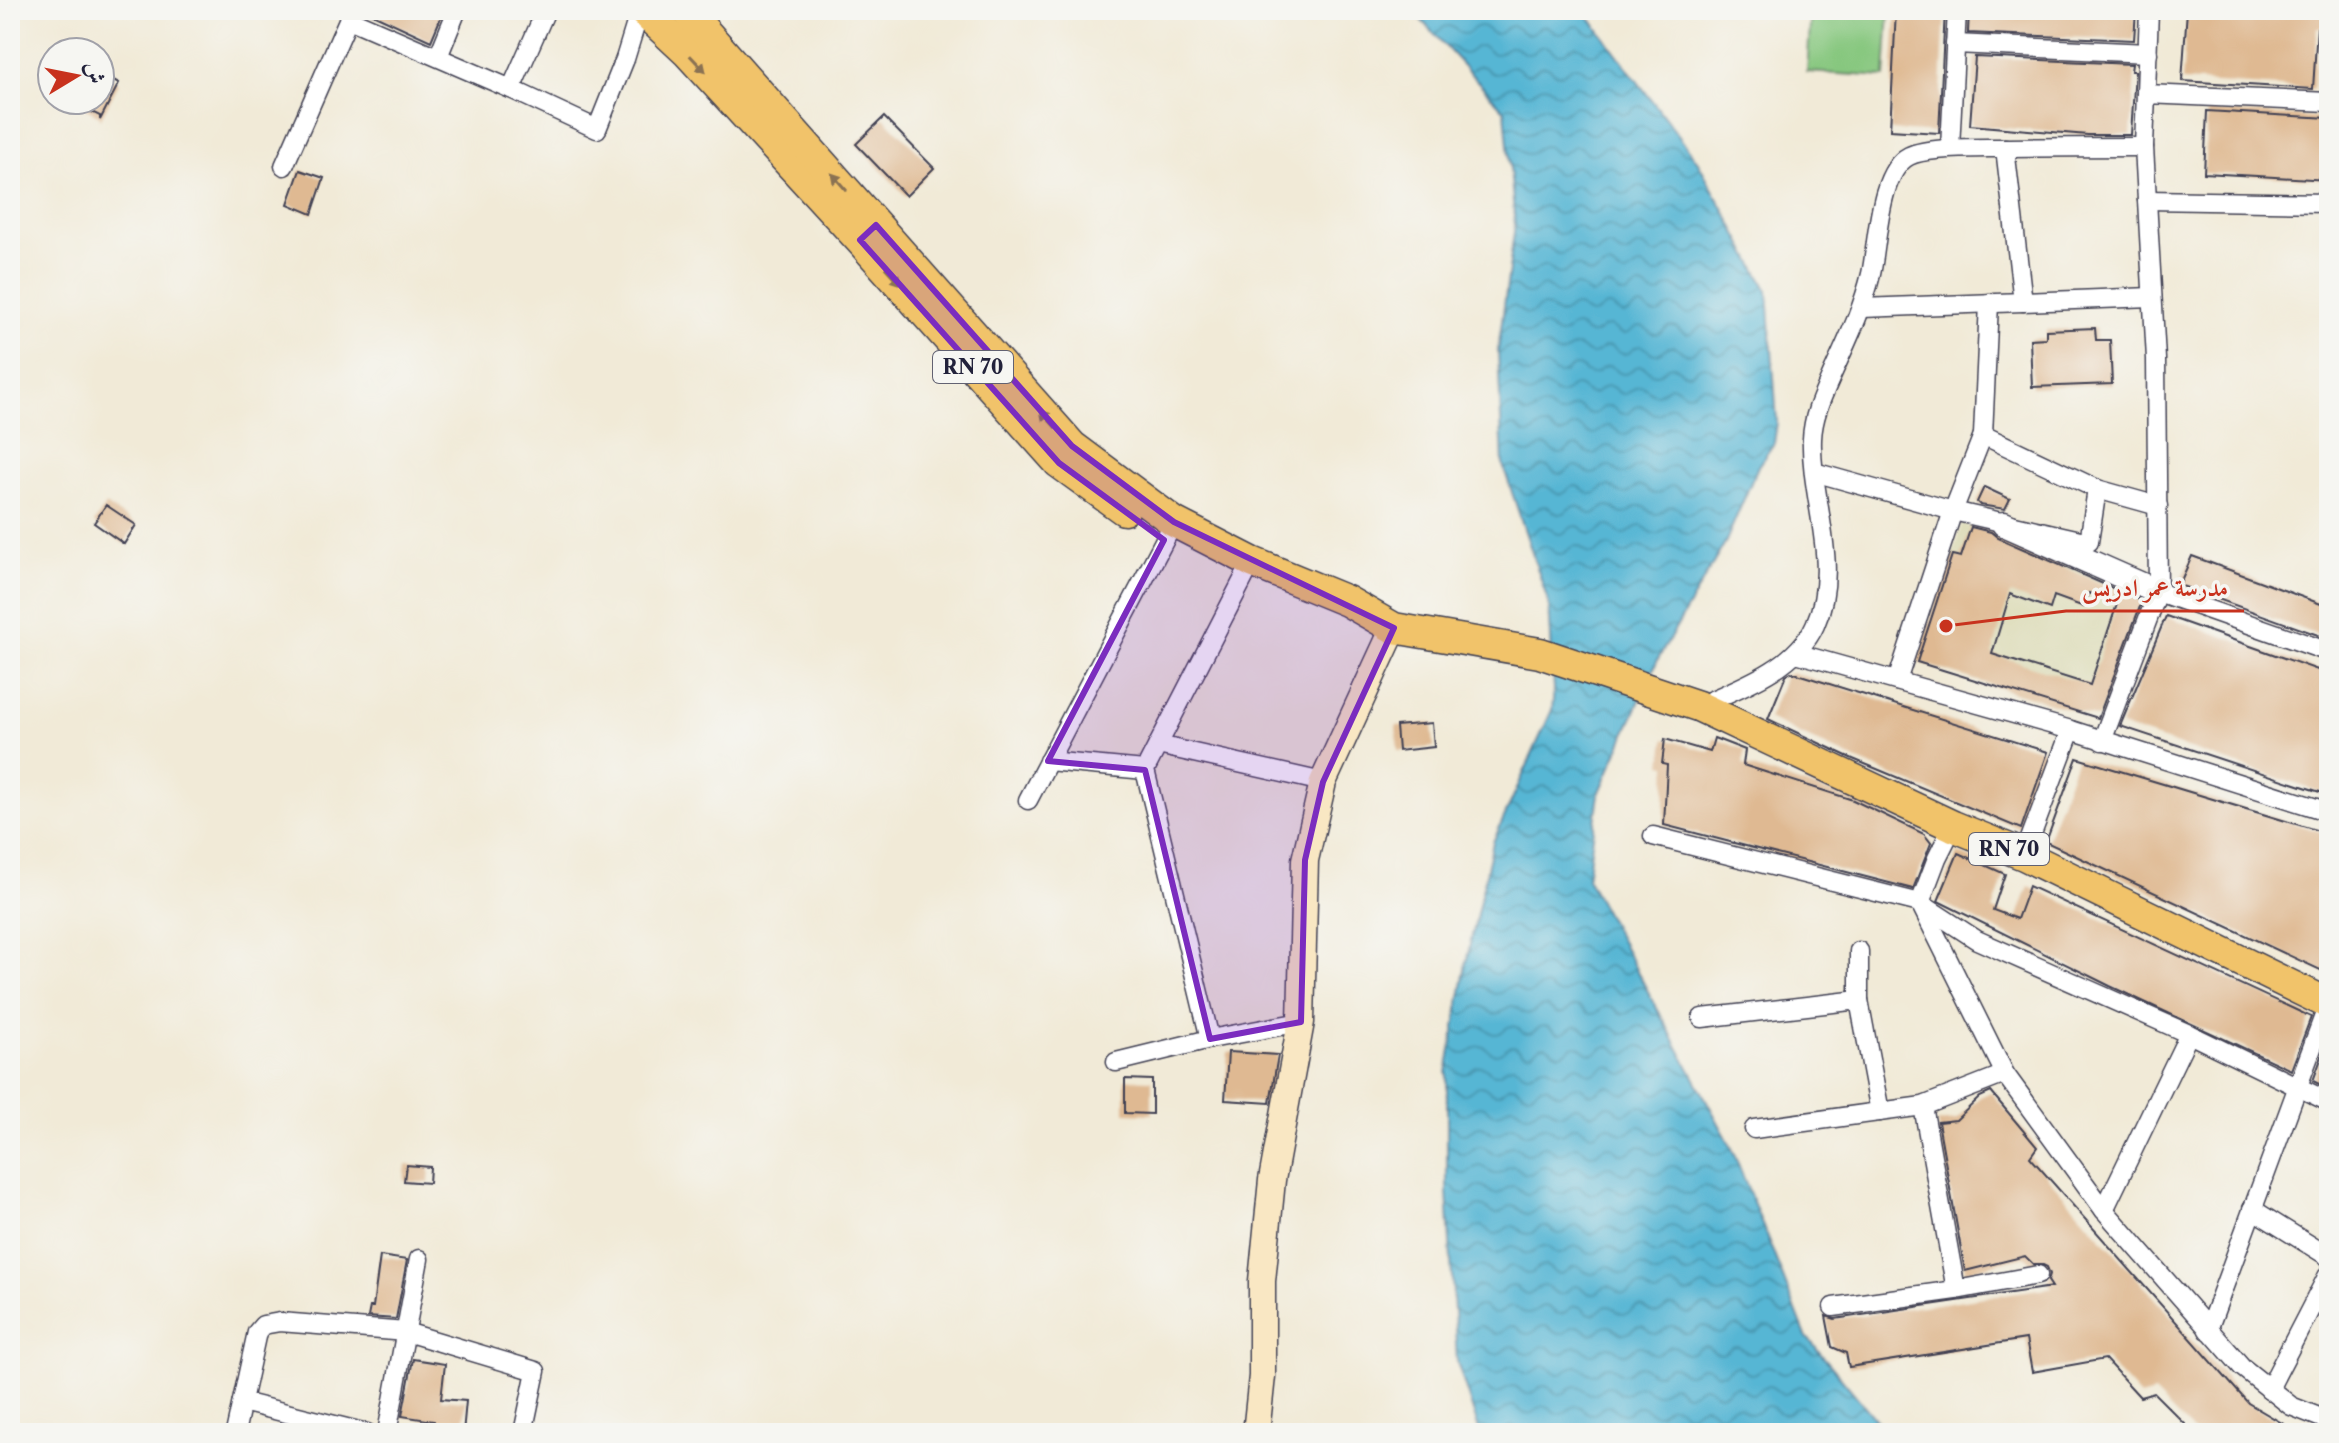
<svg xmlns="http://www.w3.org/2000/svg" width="2339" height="1443" viewBox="0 0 2339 1443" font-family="'Libre Caslon Text',Amiri,serif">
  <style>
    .built { fill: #deddbb }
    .pitch { fill: #87c77f; stroke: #54745d; stroke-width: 2 }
    .water { fill: url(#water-waves); stroke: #3c6c88; stroke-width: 2 }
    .building { fill: #dfb992; fill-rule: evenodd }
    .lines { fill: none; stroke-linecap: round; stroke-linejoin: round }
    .minor-casing { stroke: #414052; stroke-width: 21 }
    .tertiary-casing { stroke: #414052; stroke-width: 27 }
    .secondary-casing { stroke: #414052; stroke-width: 29 }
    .primary-casing { stroke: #414052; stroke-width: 33 }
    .minor { stroke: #fff; stroke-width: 18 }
    .tertiary { stroke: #fff; stroke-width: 24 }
    .secondary { stroke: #f9e7c3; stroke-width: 26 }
    .primary { stroke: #f1c36a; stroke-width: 30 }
    .oneway { fill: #8a7252 }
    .marked { fill: #7b2cbf; fill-opacity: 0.2; stroke: #7b2cbf; stroke-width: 6; stroke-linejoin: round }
    .labels { text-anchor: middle; stroke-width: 7; stroke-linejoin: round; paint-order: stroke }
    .shield { fill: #f6f6f2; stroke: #626272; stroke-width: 2 }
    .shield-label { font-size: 20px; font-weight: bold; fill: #22223b }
    .leader { fill: none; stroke: #c8321e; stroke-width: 3 }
    .callout-dot { fill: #c8321e; stroke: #f6f6f2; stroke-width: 3 }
    .callout-label { font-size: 24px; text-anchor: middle; font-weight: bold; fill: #c8321e; stroke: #f6f6f2; stroke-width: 7; stroke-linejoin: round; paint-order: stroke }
  </style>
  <defs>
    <pattern id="water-waves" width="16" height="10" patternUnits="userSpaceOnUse" patternTransform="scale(2)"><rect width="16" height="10" fill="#56b6d4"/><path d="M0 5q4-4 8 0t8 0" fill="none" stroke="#4794ad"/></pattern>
  </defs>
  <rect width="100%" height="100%" fill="#f6f6f2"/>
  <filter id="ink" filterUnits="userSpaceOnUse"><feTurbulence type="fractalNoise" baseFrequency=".0125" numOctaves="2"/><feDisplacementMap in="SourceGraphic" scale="16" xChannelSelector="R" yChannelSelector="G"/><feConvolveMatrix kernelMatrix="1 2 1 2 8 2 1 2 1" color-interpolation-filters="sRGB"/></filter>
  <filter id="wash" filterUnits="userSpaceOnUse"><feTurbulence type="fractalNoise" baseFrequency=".006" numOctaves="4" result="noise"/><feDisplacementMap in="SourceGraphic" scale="32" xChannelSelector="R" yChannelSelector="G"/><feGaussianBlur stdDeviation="1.8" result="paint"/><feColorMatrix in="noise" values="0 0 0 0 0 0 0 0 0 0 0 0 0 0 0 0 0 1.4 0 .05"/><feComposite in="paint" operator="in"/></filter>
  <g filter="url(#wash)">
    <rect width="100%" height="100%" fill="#f1ead7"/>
    <polygon class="built" points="1962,524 2145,591 2104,720 1917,662"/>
    <polygon class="pitch" points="1811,10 1889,10 1885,77 1807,72"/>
    <polygon class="water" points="1412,10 1584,10 1698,162 1768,291 1777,422 1774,443 1758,466 1726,541 1657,661 1599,794 1587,878 1731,1146 1806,1336 1887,1433 1480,1433 1457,1362 1447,1192 1447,1073 1466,963 1493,842 1552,710 1554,689 1549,604 1503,465 1498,351 1515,225 1505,111"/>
    <g id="blocks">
      <g class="building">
        <polygon points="364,10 444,10 431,41"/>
        <polygon points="1896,10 1945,10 1939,133 1890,130"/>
        <polygon points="1969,10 2136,10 2134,40 1968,33"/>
        <polygon points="2187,10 2329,10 2329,29 2317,28 2313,89 2182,81"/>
        <polygon points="1975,57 2132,64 2131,71 2135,71 2131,135 2088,135 1970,125"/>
        <polygon points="100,73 119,83 100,120 100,116 68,100 100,100"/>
        <polygon points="2207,111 2329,118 2329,180 2204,173"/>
        <polygon points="884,117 934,168 906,196 856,144"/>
        <polygon points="300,170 324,178 312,214 288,204"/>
        <polygon points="2095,328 2096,340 2110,340 2112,384 2032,387 2030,339 2046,338 2046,330"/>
        <polygon points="1984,487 2010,499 2005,509 1980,505 1977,502"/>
        <polygon points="106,505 136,525 124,544 94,523"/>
        <path d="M1971 527 1991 532 1998 538 2142 601 2098 718 1917 662 1952 555 1961 557ZM2089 593 2117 604 2090 685 1992 654 2010 594 2050 609 2054 596 2084 607Z"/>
        <polygon points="2192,556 2329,607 2329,639 2179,585"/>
        <polygon points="2166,616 2329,674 2329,795 2120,726"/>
        <polygon points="1791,672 2048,752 2021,829 1853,759 1768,719 1786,675"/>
        <polygon points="1432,723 1434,747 1398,751 1396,726"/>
        <polygon points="1714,738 1745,750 1743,765 1853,800 1924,834 1931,843 1913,889 1664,825 1667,765 1662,764 1665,739 1710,752"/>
        <polygon points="2077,758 2329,834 2329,974 2046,842"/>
        <polygon points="1958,853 2005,874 1993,910 2017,919 2029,886 2311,1017 2291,1070 2110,986 1938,901"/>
        <polygon points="2329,1037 2329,1089 2313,1081"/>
        <polygon points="1228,1052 1278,1055 1270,1103 1225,1100"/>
        <polygon points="1125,1079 1152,1080 1152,1114 1125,1113"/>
        <polygon points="1991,1092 2037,1147 2030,1157 2248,1403 2299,1433 2194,1433 2154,1393 2140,1397 2105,1359 2032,1372 2026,1339 1849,1367 1846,1353 1832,1347 1826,1316 1835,1319 2052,1287 2048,1281 2050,1274 2047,1267 2041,1264 2033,1264 2025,1256 1965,1271 1938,1122 1956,1120 1980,1097"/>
        <polygon points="406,1165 430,1167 429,1183 404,1181"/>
        <polygon points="380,1256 407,1260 396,1319 368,1317 370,1307 373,1307"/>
        <polygon points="413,1359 445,1364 441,1399 466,1401 463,1433 433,1433 434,1421 402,1416"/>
      </g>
    </g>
  </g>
  <g filter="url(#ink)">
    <use href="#blocks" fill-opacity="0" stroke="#414052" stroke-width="2"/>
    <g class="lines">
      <g class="minor-casing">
        <g id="minor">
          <polyline points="349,19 511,89 597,129 625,59 640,10"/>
          <polyline points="1955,44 2148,53"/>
          <polyline points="438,57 457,10"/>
          <polyline points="511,89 546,10"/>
          <polyline points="2146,94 2329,102"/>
          <polyline points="1950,148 1957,10"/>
          <polyline points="2005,148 2023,302"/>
          <polyline points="284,166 352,11"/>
          <polyline points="2147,200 2329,203"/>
          <polyline points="1862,308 2152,297"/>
          <polyline points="1983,435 2097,489"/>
          <polyline points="1814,472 1953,511 2089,542 2097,489 2158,506"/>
          <polyline points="2158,592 2329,652"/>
          <polyline points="1796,653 2071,730 2329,812"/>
          <polyline points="1897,681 1953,511 1983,435 1989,303"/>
          <path d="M1698 706C1739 688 1796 668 1815 625 1842 566 1810 500 1812 439 1813 414 1824 393 1834 370 1848 339 1863 308 1871 274 1878 244 1878 172 1909 156 1926 147 1978 148 1999 148 2047 147 2096 147 2144 147"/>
          <polyline points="2102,741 2158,592 2156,359 2144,147 2149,10"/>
          <polyline points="1158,745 1323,782"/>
          <polyline points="1048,761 1145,770"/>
          <polyline points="1028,800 1174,522"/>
          <polyline points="1953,826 1937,858 1920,903 2005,1074 2104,1210 2242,1367 2291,1406 2329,1421"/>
          <polyline points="1653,836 1920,903 1977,940 2189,1034 2329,1102"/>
          <polyline points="2024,855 2071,730"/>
          <polyline points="1859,951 1859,1000 1880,1112"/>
          <polyline points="1702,1018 1859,1000"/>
          <polyline points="1210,1039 1145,770 1252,562"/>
          <polyline points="1116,1062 1210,1039 1301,1022"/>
          <polyline points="1923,1106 1956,1290 2038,1275"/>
          <polyline points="1754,1129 1923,1106 2005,1074"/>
          <polyline points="2252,1209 2329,1257"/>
          <polyline points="2104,1210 2189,1034"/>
          <polyline points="1833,1307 1956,1290"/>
          <polyline points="2208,1330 2329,1002"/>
          <polyline points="2269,1389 2329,1273"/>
          <polyline points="242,1402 367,1433"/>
          <polyline points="235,1433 257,1332 263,1325 280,1322 406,1332 536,1371 523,1433"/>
          <polyline points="387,1433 419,1259"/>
        </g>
      </g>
      <g class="tertiary-casing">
        <polyline id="tertiary" points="2004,524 2158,592"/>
      </g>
      <g class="secondary-casing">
        <polyline id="secondary" points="1256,1433 1262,1376 1262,1281 1272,1180 1301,1022 1305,860 1323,782 1394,628"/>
      </g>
      <g class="primary-casing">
        <g id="primary">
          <polyline points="642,10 688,53 860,240 1059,463 1124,510"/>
          <polyline points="686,10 1072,446 1174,522 1252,562 1347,601 1394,628 1540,653 1698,706 1953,826 2024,855 2329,1004"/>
        </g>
      </g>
      <use href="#minor" class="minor"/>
      <use href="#tertiary" class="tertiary"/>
      <use href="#secondary" class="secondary"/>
      <use href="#primary" class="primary"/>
    </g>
    <defs><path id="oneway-solid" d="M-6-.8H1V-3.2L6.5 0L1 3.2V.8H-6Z" transform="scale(2)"/></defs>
    <g class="oneway">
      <use href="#oneway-solid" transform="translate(698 64) rotate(47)"/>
      <use href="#oneway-solid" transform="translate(839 182) rotate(-131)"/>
      <use href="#oneway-solid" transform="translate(893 276) rotate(48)"/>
      <use href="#oneway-solid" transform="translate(1048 419) rotate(-132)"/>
    </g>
  </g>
  <path class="marked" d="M876 225 1072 446 1174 522 1394 628 1323 782 1305 860 1301 1022 1210 1039 1145 770 1048 761 1164 540 1059 463 860 240Z"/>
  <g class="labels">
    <g class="shield">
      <rect x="933" y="351" width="80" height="32" rx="6"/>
      <rect x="1969" y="833" width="80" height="32" rx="6"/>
    </g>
    <g class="shield-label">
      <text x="973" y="374">RN 70</text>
      <text x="2009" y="856">RN 70</text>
    </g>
  </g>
  <path class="leader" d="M1946 626L2066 611H2244"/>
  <circle class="callout-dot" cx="1946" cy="626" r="8"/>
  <g class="callout-label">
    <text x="2155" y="596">مدرسة عمر ادريس</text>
  </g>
  <rect width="2339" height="1443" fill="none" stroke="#f6f6f2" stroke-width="40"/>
  <g transform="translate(76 76) rotate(80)"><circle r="38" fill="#f6f6f2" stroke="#a1a1a9" stroke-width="2"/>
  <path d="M0-6L14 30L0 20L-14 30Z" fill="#c8321e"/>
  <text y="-12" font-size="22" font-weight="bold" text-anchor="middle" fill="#22223b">ش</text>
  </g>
</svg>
